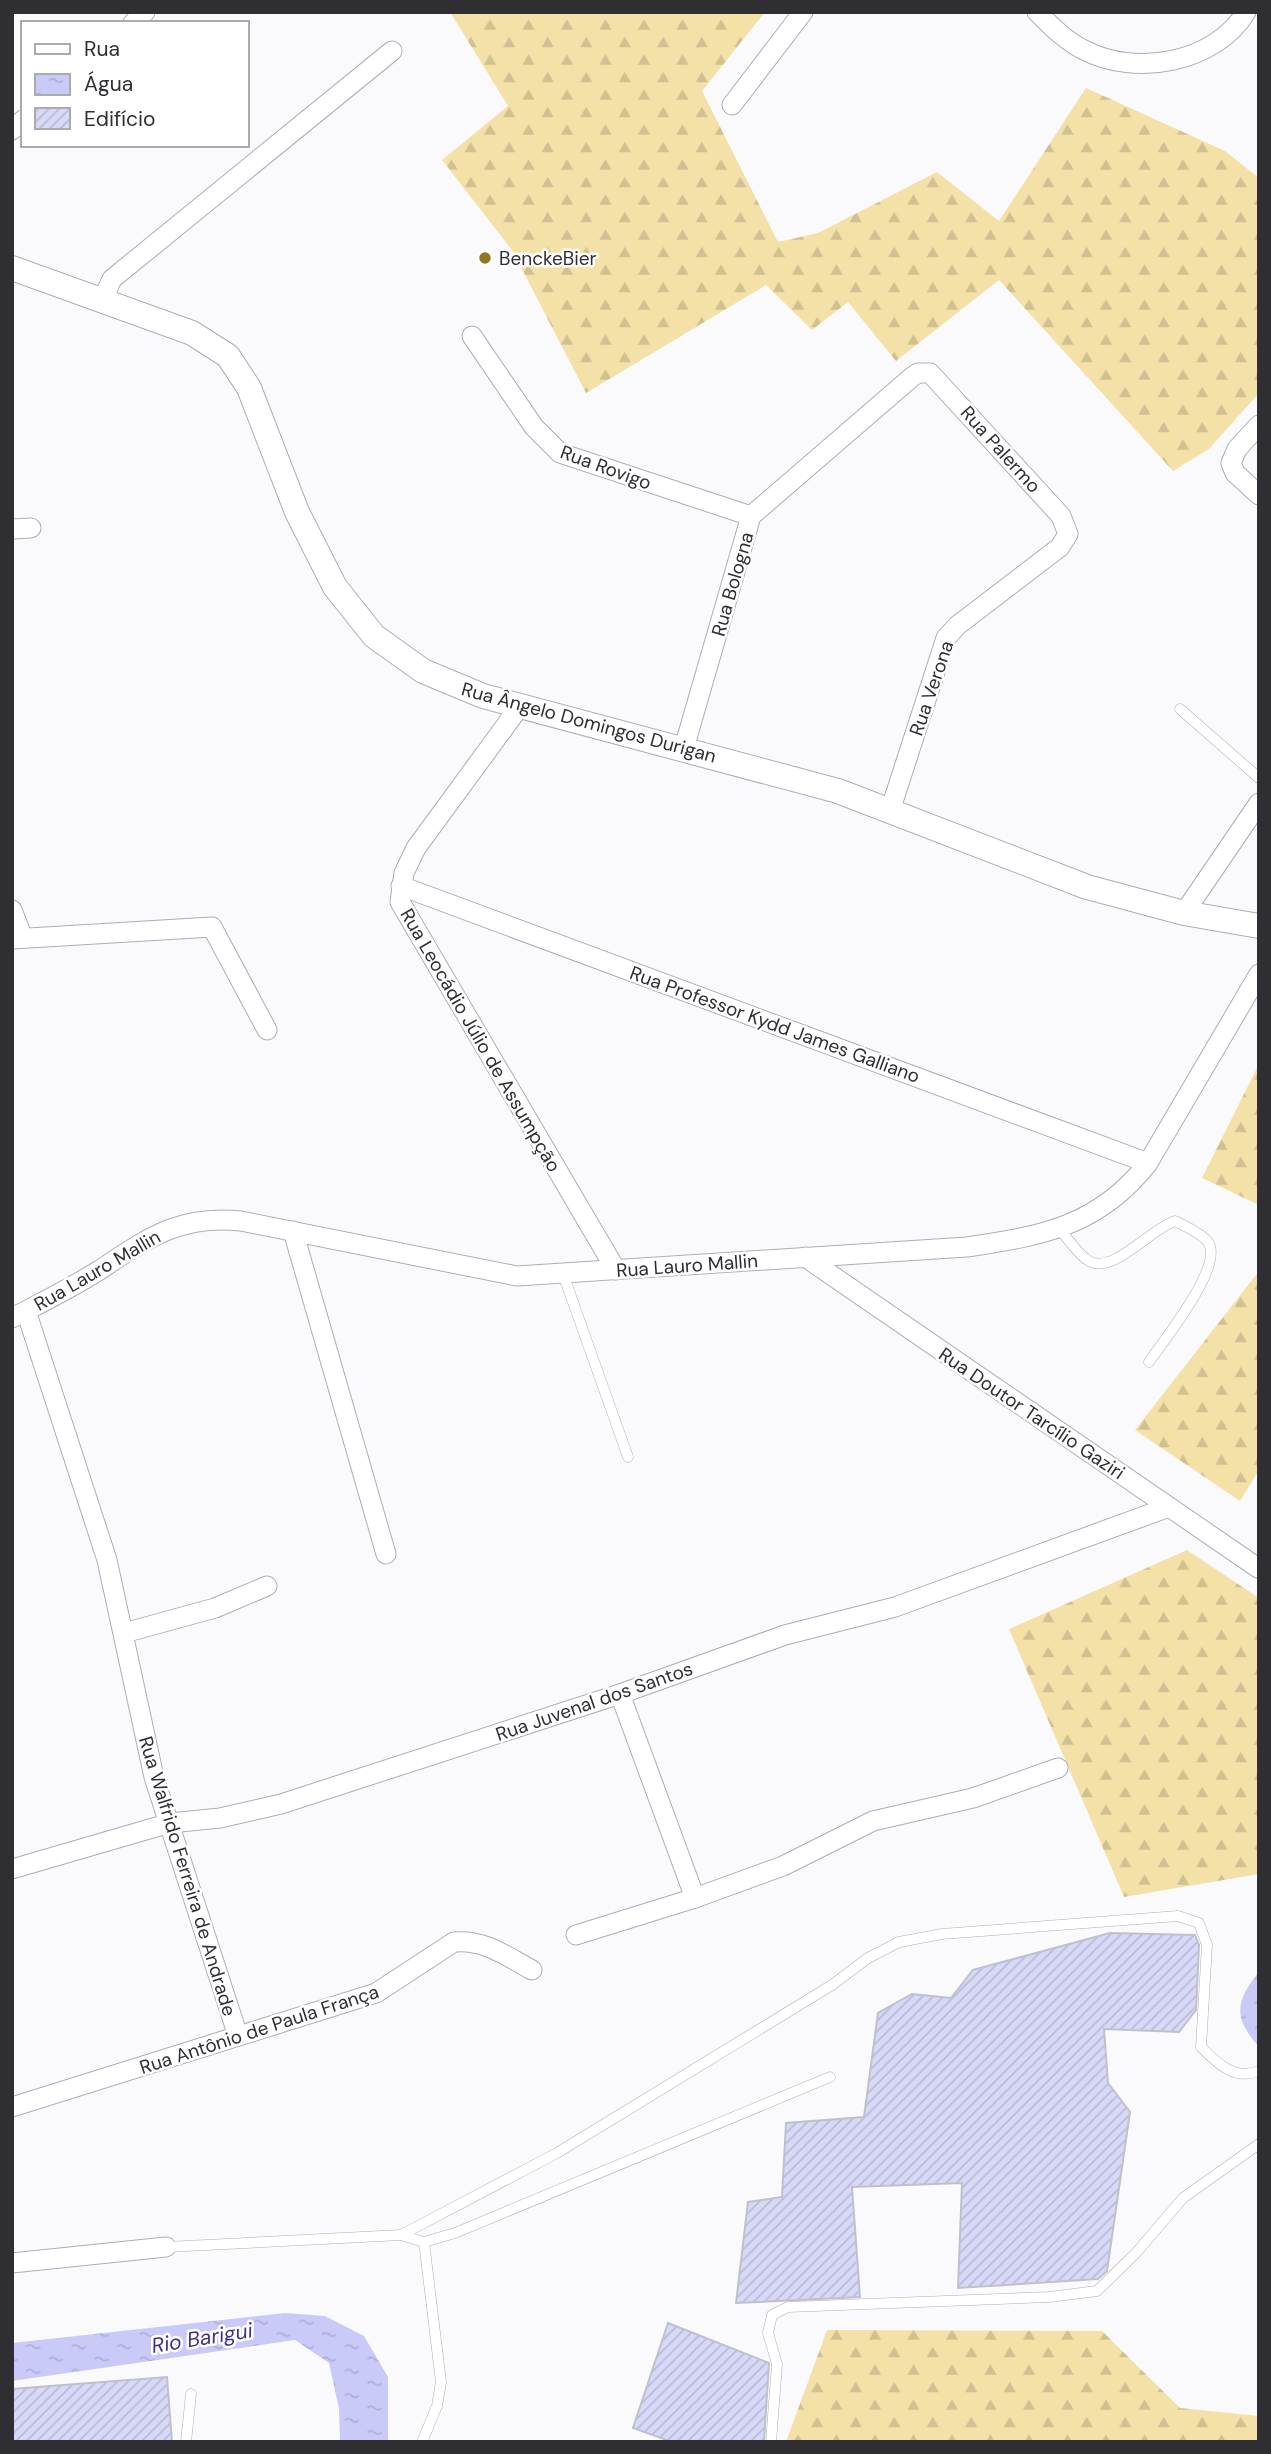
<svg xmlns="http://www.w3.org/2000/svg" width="1271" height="2454" viewBox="0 0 1271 2454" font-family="'DM Sans',sans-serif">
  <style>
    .forest { fill: url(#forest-firs) }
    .water { fill: url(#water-ripples) }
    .building { fill: url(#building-hatch); stroke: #c0c0cd; stroke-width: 2 }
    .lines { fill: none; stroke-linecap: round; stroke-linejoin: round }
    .service-casing { stroke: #adadba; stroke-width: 11 }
    .minor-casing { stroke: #adadba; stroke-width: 21 }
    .tertiary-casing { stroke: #adadba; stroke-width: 26 }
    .service { stroke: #fff; stroke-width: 10 }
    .minor { stroke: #fff; stroke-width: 19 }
    .tertiary { stroke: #fff; stroke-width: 24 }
    .poi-dot { fill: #91781e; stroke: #fff; stroke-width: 2.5 }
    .labels { text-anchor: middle; stroke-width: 5; stroke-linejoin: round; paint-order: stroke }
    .poi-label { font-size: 19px; fill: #2e2e33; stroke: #fff; text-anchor: start }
    .street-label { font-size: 19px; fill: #2e2e33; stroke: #fff }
    .water-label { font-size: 21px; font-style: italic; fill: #3e3087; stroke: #fff }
  </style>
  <defs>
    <pattern id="forest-firs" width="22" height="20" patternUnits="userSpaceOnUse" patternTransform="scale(1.75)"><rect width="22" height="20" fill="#f3e1a8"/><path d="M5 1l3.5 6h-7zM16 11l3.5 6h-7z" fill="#d1c191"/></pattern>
    <pattern id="water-ripples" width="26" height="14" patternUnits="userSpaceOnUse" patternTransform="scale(1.75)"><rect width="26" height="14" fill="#cacaf9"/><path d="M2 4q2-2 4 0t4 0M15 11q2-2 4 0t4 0" fill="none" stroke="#aeaed6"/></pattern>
    <pattern id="building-hatch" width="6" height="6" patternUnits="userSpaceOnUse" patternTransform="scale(1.75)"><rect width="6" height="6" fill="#d8d8f8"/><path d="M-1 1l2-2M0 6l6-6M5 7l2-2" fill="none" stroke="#babad5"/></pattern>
  </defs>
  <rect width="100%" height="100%" fill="#fafafd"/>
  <g class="forest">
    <polygon points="450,12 765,12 702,91 778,242 818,233 937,172 999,221 1086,88 1225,151 1259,178 1259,393 1209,449 1173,471 999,280 896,361 848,302 812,330 766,285 586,393 512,250 442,160 508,106"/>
    <polygon points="1259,1064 1259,1205 1202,1178"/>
    <polygon points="1259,1271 1259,1470 1240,1501 1135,1430"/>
    <polygon points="1187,1550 1259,1598 1259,1874 1124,1897 1009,1629"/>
    <polygon points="827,2330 1102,2331 1180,2408 1259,2416 1259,2442 786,2442"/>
  </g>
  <g class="water">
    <path d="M1259 1972V2047C1233 2017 1235 2002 1259 1972Z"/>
    <polygon points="285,2313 325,2316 364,2336 388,2377 388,2442 340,2442 339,2409 329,2363 295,2340 12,2381 12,2343"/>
  </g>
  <g class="building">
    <polygon points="1110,1933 1195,1935 1199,1945 1196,2010 1179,2032 1104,2029 1108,2083 1130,2112 1107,2271 1098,2279 958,2288 962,2183 852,2187 860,2297 736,2303 748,2202 782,2197 786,2123 864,2117 878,2013 912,1994 951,1998 973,1970"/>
    <polygon points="668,2323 769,2363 764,2442 672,2442 633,2428"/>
    <polygon points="167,2377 172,2442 12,2442 12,2389"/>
  </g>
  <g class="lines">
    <g class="service-casing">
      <g id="service">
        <polyline points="1180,709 1259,778"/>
        <path d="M1059 1229C1068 1238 1078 1255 1089 1261 1113 1275 1150 1229 1175 1221 1185 1226 1201 1233 1208 1242 1225 1265 1164 1340 1149 1362"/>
        <polyline points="563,1274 628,1457"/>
        <path d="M401 2235 557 2153 832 1985 868 1958 899 1942 942 1934 1178 1916 1199 1923 1207 1945 1201 2047C1217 2063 1234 2081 1259 2071"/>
        <polyline points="166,2247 401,2235 424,2242 455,2233 830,2077"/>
        <polyline points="186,2442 191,2394"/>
        <polyline points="422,2442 437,2406 441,2382 424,2242"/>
        <polyline points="771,2442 777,2364 768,2333 772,2315 788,2307 1049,2297 1097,2291 1136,2253 1183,2198 1259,2144"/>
      </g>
    </g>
    <g class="minor-casing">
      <g id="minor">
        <path d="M1037 12C1052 27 1066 41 1084 50 1136 77 1215 63 1246 12"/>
        <polyline points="133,23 145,12"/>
        <polyline points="732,105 803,12"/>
        <polyline points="12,130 23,120"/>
        <polyline points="103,299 112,279 392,51"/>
        <polyline points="472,336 534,427 560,453 751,516"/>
        <polyline points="1259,425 1237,449 1231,463 1235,473 1259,495"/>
        <polyline points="12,529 31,528"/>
        <polyline points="520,706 416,848 404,873 400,902 616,1270"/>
        <polyline points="684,748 751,516 912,377 918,373 930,373 1061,516 1068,534 1060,547 958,625 946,638 890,811"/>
        <polyline points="401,886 1148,1163"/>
        <polyline points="12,910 23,938"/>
        <polyline points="1184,913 1259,803"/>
        <polyline points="12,939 212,927 267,1030"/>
        <polyline points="293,1231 386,1554"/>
        <polyline points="805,1257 1258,1568"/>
        <polyline points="26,1311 107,1560 154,1777 238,2036"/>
        <path d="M12 1318C41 1303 71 1288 98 1271 147 1239 179 1214 241 1221L517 1276 967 1247C1042 1236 1099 1226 1148 1163L1259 974"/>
        <polyline points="124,1633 215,1608 267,1586"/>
        <polyline points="620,1694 695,1898"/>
        <polyline points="12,1869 170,1823 220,1818 281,1804 620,1694 785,1635 895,1607 1169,1507"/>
        <polyline points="576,1935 695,1898 783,1866 873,1821 973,1798 1058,1768"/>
        <path d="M12 2107 376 1993 454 1942C484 1939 506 1956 532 1970"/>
        <polyline points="12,2263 166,2247"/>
      </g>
    </g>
    <g class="tertiary-casing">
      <polyline id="tertiary" points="12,268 192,333 228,356 249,388 297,512 335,587 374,636 423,671 483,696 838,791 1087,887 1184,913 1259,926"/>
    </g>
    <use href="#service" class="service"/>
    <use href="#minor" class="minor"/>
    <use href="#tertiary" class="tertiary"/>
  </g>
  <circle class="poi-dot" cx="485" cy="258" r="7"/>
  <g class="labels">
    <g class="poi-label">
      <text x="499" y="265">BenckeBier</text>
    </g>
    <g class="street-label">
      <text transform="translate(1001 449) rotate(48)" y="7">Rua Palermo</text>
      <text transform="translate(606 467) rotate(20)" y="7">Rua Rovigo</text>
      <text transform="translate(732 584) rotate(-74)" y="7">Rua Bologna</text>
      <text transform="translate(931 688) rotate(-71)" y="7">Rua Verona</text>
      <text transform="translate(589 722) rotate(15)" y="7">Rua Ângelo Domingos Durigan</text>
      <text transform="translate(775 1024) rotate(20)" y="7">Rua Professor Kydd James Galliano</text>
      <text transform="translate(481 1040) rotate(60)" y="7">Rua Leocádio Júlio de Assumpção</text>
      <text transform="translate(687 1265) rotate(-4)" y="7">Rua Lauro Mallin</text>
      <text transform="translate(97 1270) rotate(-30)" y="7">Rua Lauro Mallin</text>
      <text transform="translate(1032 1413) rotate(34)" y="7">Rua Doutor Tarcílio Gaziri</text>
      <text transform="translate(594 1701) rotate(-19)" y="7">Rua Juvenal dos Santos</text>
      <text transform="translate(188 1876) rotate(73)" y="7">Rua Walfrido Ferreira de Andrade</text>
      <text transform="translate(259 2029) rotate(-18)" y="7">Rua Antônio de Paula França</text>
    </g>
    <g class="water-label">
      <text transform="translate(202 2338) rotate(-9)" y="7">Rio Barigui</text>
    </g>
  </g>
  <rect width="1271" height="2454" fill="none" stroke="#2e2e33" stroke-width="28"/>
  <rect x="21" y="21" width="228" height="126" fill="#ffffff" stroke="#ababad" stroke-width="2"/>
  <rect x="35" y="44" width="35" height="10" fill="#ffffff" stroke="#ababad" stroke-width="2"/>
  <text x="84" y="56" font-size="21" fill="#2e2e33">Rua</text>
  <rect x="35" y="74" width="35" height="21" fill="url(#water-ripples)" stroke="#ababad" stroke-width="2"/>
  <text x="84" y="91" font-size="21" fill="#2e2e33">Água</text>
  <rect x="35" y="108" width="35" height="21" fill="url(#building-hatch)" stroke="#ababad" stroke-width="2"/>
  <text x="84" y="126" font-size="21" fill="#2e2e33">Edifício</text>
</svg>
